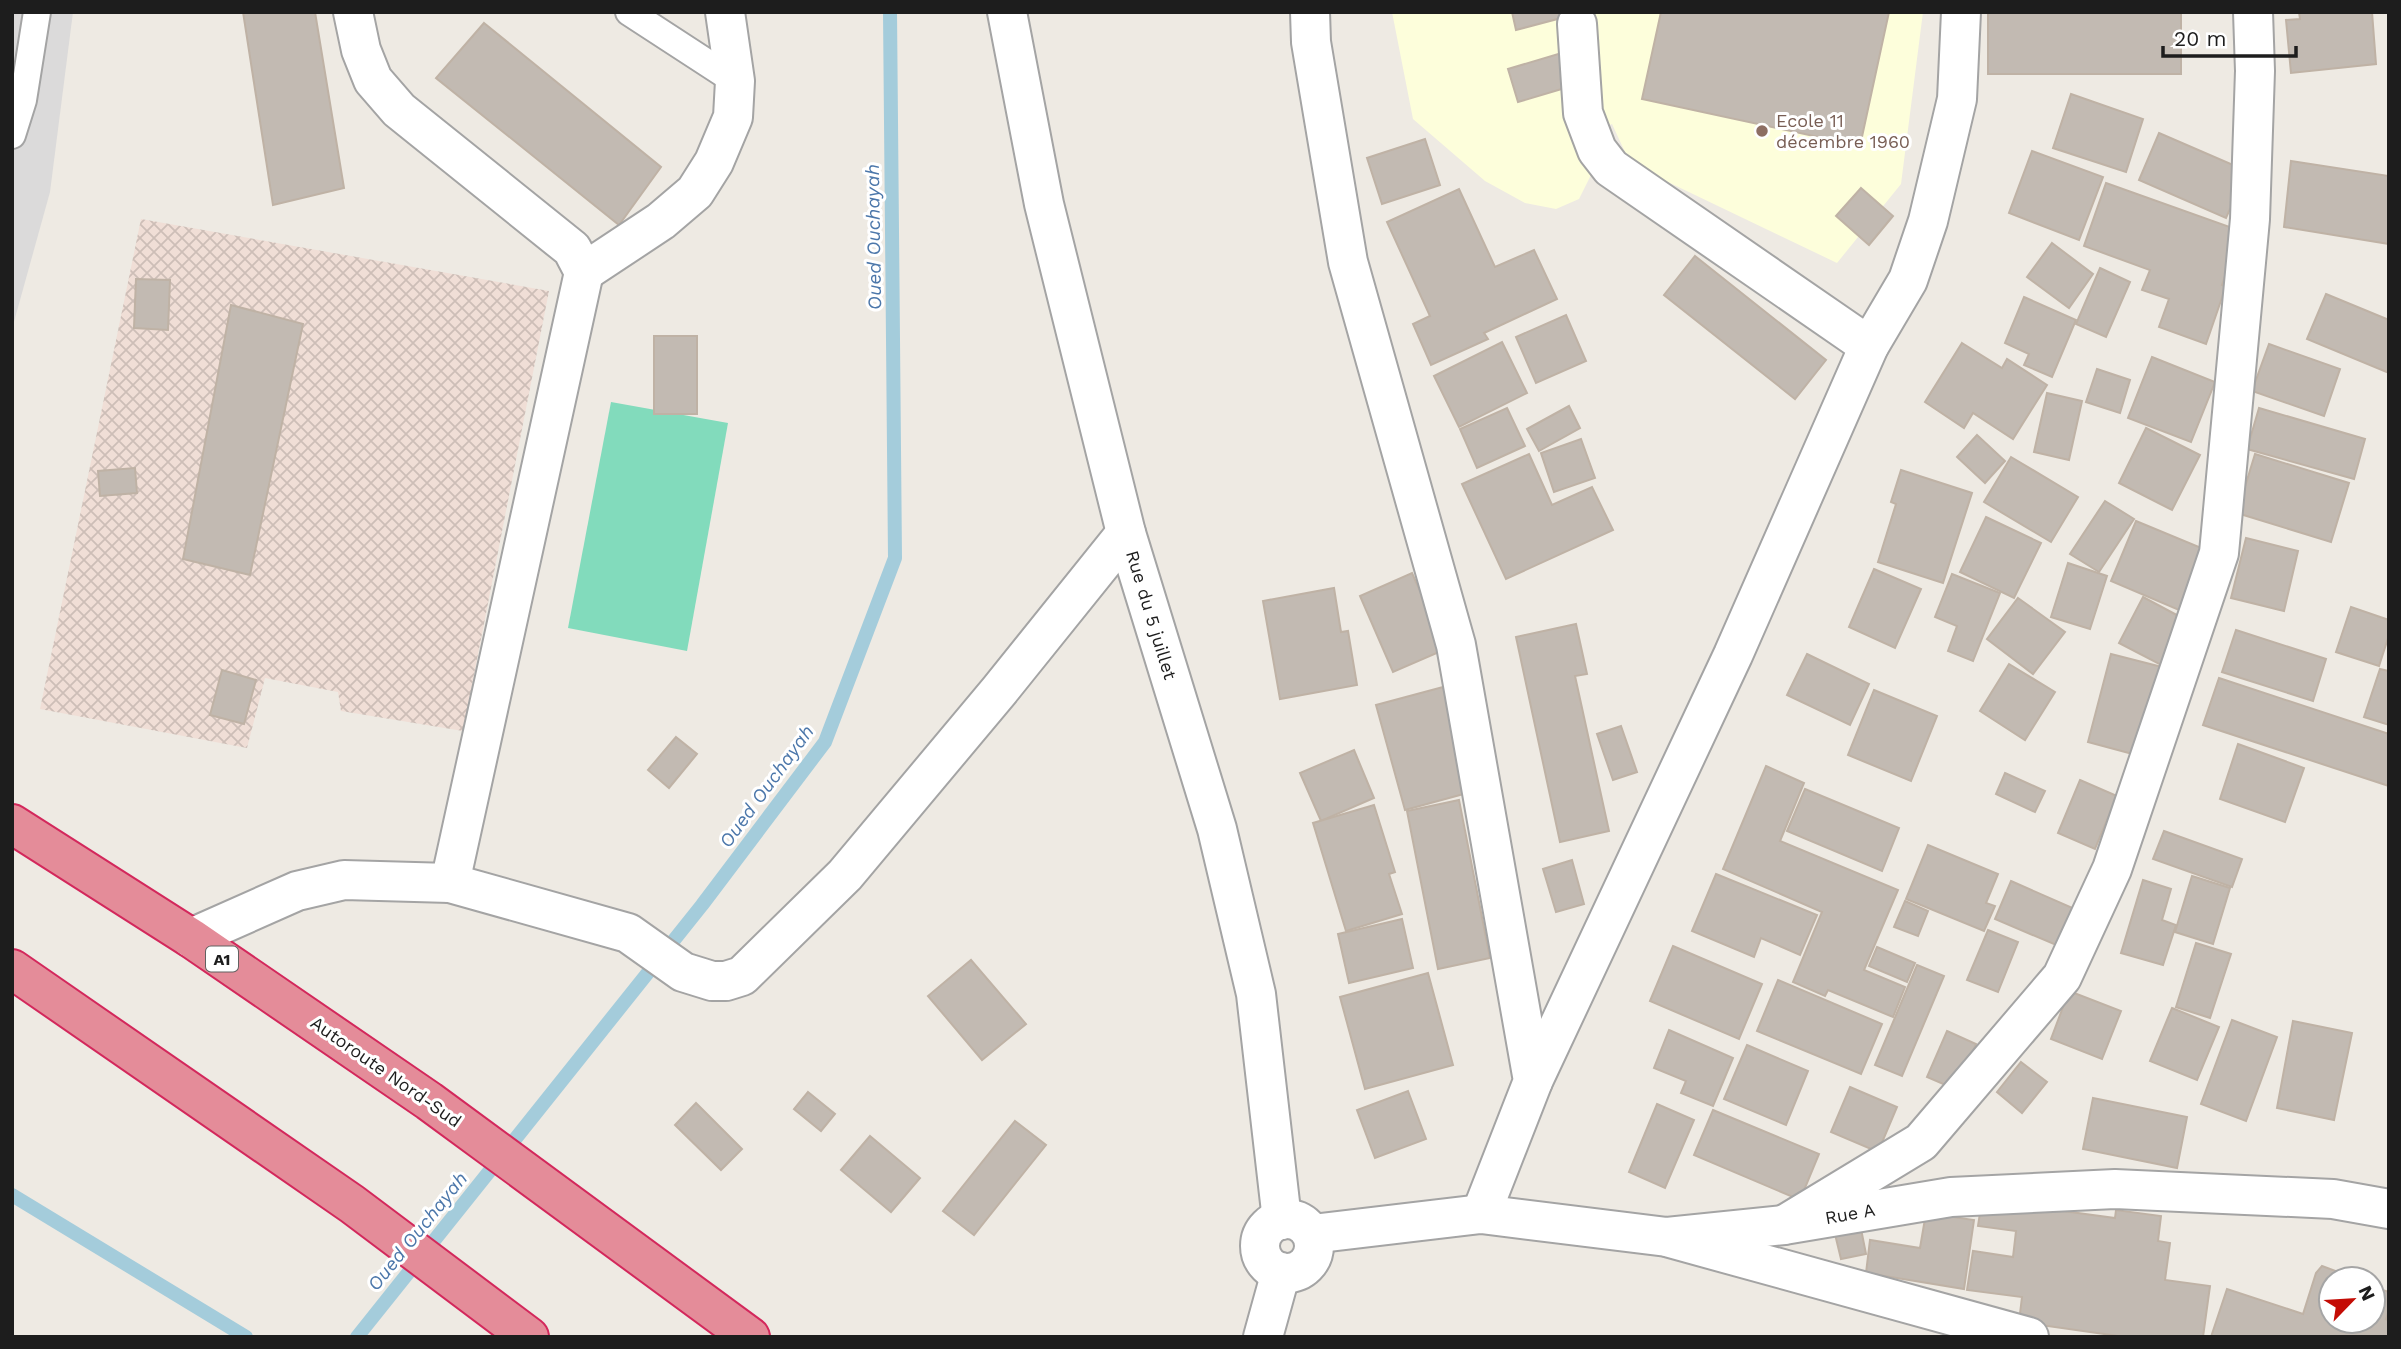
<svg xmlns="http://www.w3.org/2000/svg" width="2401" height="1349" viewBox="0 0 2401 1349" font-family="'Work Sans',sans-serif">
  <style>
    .residential { fill: #dbdada }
    .education { fill: #fdfedb }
    .military { fill: url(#military-cross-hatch) }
    .pitch { fill: #82dbbc }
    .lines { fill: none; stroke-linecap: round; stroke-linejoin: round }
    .stream { stroke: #a4ccdb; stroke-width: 14 }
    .building { fill: #c2bab2; stroke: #bfb2a5; stroke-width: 2 }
    .service-casing { stroke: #a4a4a4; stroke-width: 30 }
    .minor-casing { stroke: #a4a4a4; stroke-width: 42 }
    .tertiary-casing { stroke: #a4a4a4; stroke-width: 42 }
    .motorway-casing { stroke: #d3285c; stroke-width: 42 }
    .service { stroke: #fff; stroke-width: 26 }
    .minor { stroke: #fff; stroke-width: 38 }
    .tertiary { stroke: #fff; stroke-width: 38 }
    .motorway { stroke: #e48c99; stroke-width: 38 }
    .education-dot { fill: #8d6e63; stroke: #fff; stroke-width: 2.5 }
    .labels { text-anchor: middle; stroke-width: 6; stroke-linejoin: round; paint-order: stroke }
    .shield { fill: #fff; stroke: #616161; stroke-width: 2 }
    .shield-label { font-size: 16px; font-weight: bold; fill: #1d1d1d }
    .education-label { font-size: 18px; fill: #785e54; stroke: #fff; text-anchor: start }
    .street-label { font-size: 18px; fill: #1d1d1d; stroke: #fff }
    .water-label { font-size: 19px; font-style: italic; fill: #4c77aa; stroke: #fff }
  </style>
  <defs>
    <pattern id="military-cross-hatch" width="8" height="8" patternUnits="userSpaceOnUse" patternTransform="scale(1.75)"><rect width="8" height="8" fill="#f0ded6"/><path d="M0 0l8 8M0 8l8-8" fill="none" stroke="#cdbeb7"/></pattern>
  </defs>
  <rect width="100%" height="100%" fill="#eeeae3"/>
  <polygon class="residential" points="12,12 73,12 50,192 12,329"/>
  <polygon class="education" points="1392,12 1923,12 1901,184 1837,263 1645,171 1625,152 1612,124 1578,139 1593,171 1579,199 1556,209 1525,203 1485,181 1413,119"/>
  <polygon class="military" points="141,219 549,291 463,731 341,711 338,692 265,678 247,748 40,709"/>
  <polygon class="pitch" points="611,402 728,423 687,651 568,628"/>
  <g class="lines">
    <g class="stream">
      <polyline points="12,1195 246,1337"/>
      <polyline points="357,1337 702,905 825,742 895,558 890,12"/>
    </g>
  </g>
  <g class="building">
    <polygon points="243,12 315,12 344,188 273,205"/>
    <polygon points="1512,12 1584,12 1516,30"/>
    <polygon points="1661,12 1889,12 1860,146 1642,99"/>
    <rect x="1988" y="12" width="193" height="62"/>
    <polygon points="2299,12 2372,12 2376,64 2291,73 2286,20 2300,19"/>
    <polygon points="484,23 661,167 619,225 436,78"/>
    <polygon points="1565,52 1575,85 1518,102 1508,69"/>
    <polygon points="2071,94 2143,119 2126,172 2053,148"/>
    <polygon points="2159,133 2247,171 2226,218 2139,180"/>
    <polygon points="1425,139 1440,185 1382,204 1367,158"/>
    <polygon points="2032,151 2103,177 2079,240 2009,213"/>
    <polygon points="2291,161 2389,176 2389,244 2284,227"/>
    <polygon points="2106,183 2241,231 2222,285 2226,286 2206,344 2159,327 2169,299 2142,290 2150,270 2084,246"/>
    <polygon points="1861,188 1893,216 1869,245 1836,216"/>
    <polygon points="1459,189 1495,267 1534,250 1557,299 1484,333 1488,339 1431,365 1413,324 1430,316 1387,222"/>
    <polygon points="2052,243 2093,274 2069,308 2027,277"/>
    <polygon points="1695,256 1826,360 1795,399 1664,295"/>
    <polygon points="2100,268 2130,282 2106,337 2076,324"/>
    <polygon points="136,279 170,280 168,330 134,328"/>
    <polygon points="2326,294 2389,320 2389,373 2307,339"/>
    <polygon points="2024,297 2076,320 2052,377 2024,365 2029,354 2005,343"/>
    <polygon points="231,305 303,324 250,575 183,559"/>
    <polygon points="1566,315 1586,361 1536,383 1516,337"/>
    <rect x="654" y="336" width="43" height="78"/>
    <polygon points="1502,342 1527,393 1459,427 1434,376"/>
    <polygon points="1962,343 2002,368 2007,359 2047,385 2013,439 1973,413 1964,428 1925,402"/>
    <polygon points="2269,344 2340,369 2324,416 2252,391"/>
    <polygon points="2152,357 2215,382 2191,442 2128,418"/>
    <polygon points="2097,369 2130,380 2120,413 2086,402"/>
    <polygon points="2047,393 2082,401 2069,460 2034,452"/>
    <polygon points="1569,406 1580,428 1539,451 1527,429"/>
    <polygon points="1507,408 1525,446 1477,468 1460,429"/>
    <polygon points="2259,408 2365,439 2354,479 2247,449"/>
    <polygon points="2146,428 2200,455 2172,510 2119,483"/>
    <polygon points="1977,435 2005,461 1985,483 1957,457"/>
    <polygon points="1581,439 1595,478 1554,492 1541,453"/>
    <polygon points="1529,454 1552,505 1592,487 1613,530 1506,579 1462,484"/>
    <polygon points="2255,454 2349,483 2331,542 2237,513"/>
    <polygon points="2011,457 2078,497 2051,542 1984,502"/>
    <polygon points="135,468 137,493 100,496 98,471"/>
    <polygon points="1901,470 1972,493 1943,583 1878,562 1896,504 1891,502"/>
    <polygon points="2105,501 2134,519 2099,572 2070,554"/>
    <polygon points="1986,517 2041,543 2014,598 1960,572"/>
    <polygon points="2136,521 2211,552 2186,613 2111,581"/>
    <polygon points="2246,538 2298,551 2284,611 2231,598"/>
    <polygon points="2068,563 2107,576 2090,629 2051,617"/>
    <polygon points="1874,569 1921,589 1895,648 1849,627"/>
    <polygon points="1412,573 1446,649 1393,672 1360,596"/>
    <polygon points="1952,574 2000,593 1973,661 1948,651 1957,626 1935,617"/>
    <polygon points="1334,588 1341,632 1348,631 1357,685 1280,699 1263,601"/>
    <polygon points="2143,597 2188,621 2165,667 2119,643"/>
    <polygon points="2018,598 2065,632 2033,674 1987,639"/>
    <polygon points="2351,607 2389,620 2389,635 2379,666 2336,652"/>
    <polygon points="1576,624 1587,674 1575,676 1609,831 1560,842 1516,637"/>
    <polygon points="2236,630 2326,659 2313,701 2222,672"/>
    <polygon points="1807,654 1869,684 1850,725 1787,695"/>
    <polygon points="2111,654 2162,667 2140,756 2088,742"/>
    <polygon points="2009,664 2055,692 2025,740 1980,711"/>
    <polygon points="2380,669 2389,671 2389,725 2364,717"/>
    <polygon points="222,670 256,680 244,724 210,715"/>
    <polygon points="2219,678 2389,734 2389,786 2203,725"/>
    <polygon points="1443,687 1471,792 1405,810 1376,705"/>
    <polygon points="1874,690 1937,716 1911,781 1848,755"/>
    <polygon points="1621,726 1637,772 1613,780 1597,734"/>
    <polygon points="676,737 697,754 669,788 648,770"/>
    <polygon points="2238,744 2304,768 2285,822 2220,799"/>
    <polygon points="1354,750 1374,798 1321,821 1300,773"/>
    <polygon points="1766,766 1804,783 1780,841 1898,890 1864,970 1905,987 1893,1017 1828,990 1825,996 1793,982 1822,912 1723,869"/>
    <polygon points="2005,773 2045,791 2035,812 1996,794"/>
    <polygon points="2080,780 2117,796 2095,849 2058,833"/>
    <polygon points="1805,789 1899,828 1882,871 1787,831"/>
    <polygon points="1459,800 1490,958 1438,969 1407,811"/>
    <polygon points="1374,805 1395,872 1389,874 1402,914 1346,931 1313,823"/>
    <polygon points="2164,831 2242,859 2232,887 2153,859"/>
    <polygon points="1928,845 1998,874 1986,903 1995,906 1984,931 1906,899"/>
    <polygon points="1572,860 1584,904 1556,912 1543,869"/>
    <polygon points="1716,874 1817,915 1800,955 1761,938 1754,957 1692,931"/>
    <polygon points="2192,876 2230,888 2213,944 2175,932"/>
    <polygon points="2143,880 2171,889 2162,920 2176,925 2163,965 2121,953"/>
    <polygon points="2011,881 2077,910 2061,947 1995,919"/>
    <polygon points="1905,901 1928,911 1918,936 1894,927"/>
    <polygon points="1402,919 1413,968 1349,983 1338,934"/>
    <polygon points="1988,930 2018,942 1998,992 1967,980"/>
    <polygon points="2196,943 2231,954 2210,1018 2176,1007"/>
    <polygon points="1673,946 1762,984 1739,1039 1650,1001"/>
    <polygon points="1877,947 1915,963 1907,982 1869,966"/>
    <polygon points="971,960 1026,1024 982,1060 928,996"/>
    <polygon points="1917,965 1944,976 1902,1076 1875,1065"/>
    <polygon points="1428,973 1453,1065 1365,1089 1340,997"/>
    <polygon points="1778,980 1882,1024 1861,1074 1757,1031"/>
    <polygon points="2069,991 2121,1011 2102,1059 2051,1039"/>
    <polygon points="2172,1008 2219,1027 2197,1080 2150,1061"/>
    <polygon points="2232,1020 2277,1037 2246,1121 2201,1104"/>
    <polygon points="2293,1021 2352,1033 2334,1120 2277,1108"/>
    <polygon points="1669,1030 1733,1058 1713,1106 1681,1093 1686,1081 1654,1068"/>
    <polygon points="1947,1031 1976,1044 1957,1090 1927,1077"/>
    <polygon points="1747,1045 1808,1071 1786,1125 1724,1099"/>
    <polygon points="2021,1062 2047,1082 2022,1113 1997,1092"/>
    <polygon points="1850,1087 1897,1107 1878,1152 1831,1132"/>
    <polygon points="1408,1091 1426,1139 1375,1158 1357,1110"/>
    <polygon points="808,1092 835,1114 821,1131 794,1109"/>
    <polygon points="2093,1098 2187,1117 2177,1168 2083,1149"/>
    <polygon points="696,1103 742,1149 721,1170 675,1125"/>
    <polygon points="1657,1104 1694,1120 1665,1188 1629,1172"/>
    <polygon points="1713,1110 1819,1154 1800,1200 1694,1155"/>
    <polygon points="1015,1121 1046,1145 974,1235 943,1211"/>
    <polygon points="870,1136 920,1178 891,1212 841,1170"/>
    <polygon points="1982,1200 2115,1218 2116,1210 2161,1216 2158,1241 2170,1243 2165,1280 2210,1286 2203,1337 2125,1337 2019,1322 2022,1297 1967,1290 1973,1251 2013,1257 2016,1231 1978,1226"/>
    <polygon points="1926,1213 1974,1220 1964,1289 1866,1273 1870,1240 1920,1248"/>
    <polygon points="1860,1224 1866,1254 1841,1259 1834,1230"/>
    <polygon points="2322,1266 2357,1279 2331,1279 2331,1321 2373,1321 2373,1287 2389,1292 2389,1310 2386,1319 2389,1321 2389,1337 2211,1337 2227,1289 2303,1314 2316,1273"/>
  </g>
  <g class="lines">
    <g class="service-casing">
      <g id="service">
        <polyline points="629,12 735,81"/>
        <polyline points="12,135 23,100 37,12"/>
      </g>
    </g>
    <g class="minor-casing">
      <g id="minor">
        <polyline points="353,12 361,50 373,80 399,110 572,249 584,272 450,883"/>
        <polyline points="1310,12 1311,42 1348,262 1456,645 1533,1081 1481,1214"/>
        <polyline points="1577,24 1583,113 1597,150 1611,168 1869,346"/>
        <polyline points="584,272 661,221 695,192 714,162 733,117 735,81 725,12"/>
        <polyline points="1533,1081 1733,655 1869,346 1908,280 1928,221 1957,99 1961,12"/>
        <polyline points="1784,1225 1921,1142 2062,977 2112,869 2219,553 2250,219 2255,71 2253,12"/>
        <polyline points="1670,1238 2029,1337"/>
      </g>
    </g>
    <g class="tertiary-casing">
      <g id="tertiary">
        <polyline points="1007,12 1044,204 1126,533 1217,829 1256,994 1282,1220"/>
        <polyline points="191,938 297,891 344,880 450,883 628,933 683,972 712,981 726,981 742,976 845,875 999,691 1126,533"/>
        <circle cx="1287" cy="1246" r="27"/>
        <polyline points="1312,1234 1481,1214 1667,1237 1784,1225 1951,1197 2115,1189 2333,1199 2389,1209"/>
        <polyline points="1263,1337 1281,1272"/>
      </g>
    </g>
    <g class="motorway-casing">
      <g id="motorway">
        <polyline points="12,824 191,938 429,1101 750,1337"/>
        <polyline points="12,969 352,1204 529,1337"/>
      </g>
    </g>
    <use href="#service" class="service"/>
    <use href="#minor" class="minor"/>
    <use href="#tertiary" class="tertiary"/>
    <use href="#motorway" class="motorway"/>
  </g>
  <circle class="education-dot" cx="1762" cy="131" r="7"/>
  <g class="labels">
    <rect class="shield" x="206" y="946.5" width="32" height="25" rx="5"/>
    <g class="shield-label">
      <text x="222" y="965">A1</text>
    </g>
    <g class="education-label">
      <text x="1776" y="127">Ecole 11<tspan x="1776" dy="21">décembre 1960</tspan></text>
    </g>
    <g class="street-label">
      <text transform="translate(1151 615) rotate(73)" y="6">Rue du 5 juillet</text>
      <text transform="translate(386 1072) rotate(35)" y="6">Autoroute Nord-Sud</text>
      <text transform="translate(1850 1214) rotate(-10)" y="6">Rue A</text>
    </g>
    <g class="water-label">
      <text transform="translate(873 237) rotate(-91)" y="7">Oued Ouchayah</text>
      <text transform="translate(766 786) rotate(-54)" y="7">Oued Ouchayah</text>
      <text transform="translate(417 1231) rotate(-51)" y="7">Oued Ouchayah</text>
    </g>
  </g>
  <rect width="2401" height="1349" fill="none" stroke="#1d1d1d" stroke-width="28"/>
  <g transform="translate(2352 1300) rotate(65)"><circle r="33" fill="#ffffff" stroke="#a5a5a5" stroke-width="2"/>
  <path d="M0-5L12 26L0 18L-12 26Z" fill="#c40c05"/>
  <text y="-10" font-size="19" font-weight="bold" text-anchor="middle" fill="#1d1d1d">N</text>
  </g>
  <path d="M2163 46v10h133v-10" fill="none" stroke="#1d1d1d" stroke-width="3.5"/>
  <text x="2174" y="46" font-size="21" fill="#1d1d1d" stroke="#ffffff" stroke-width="5" paint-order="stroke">20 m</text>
</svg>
